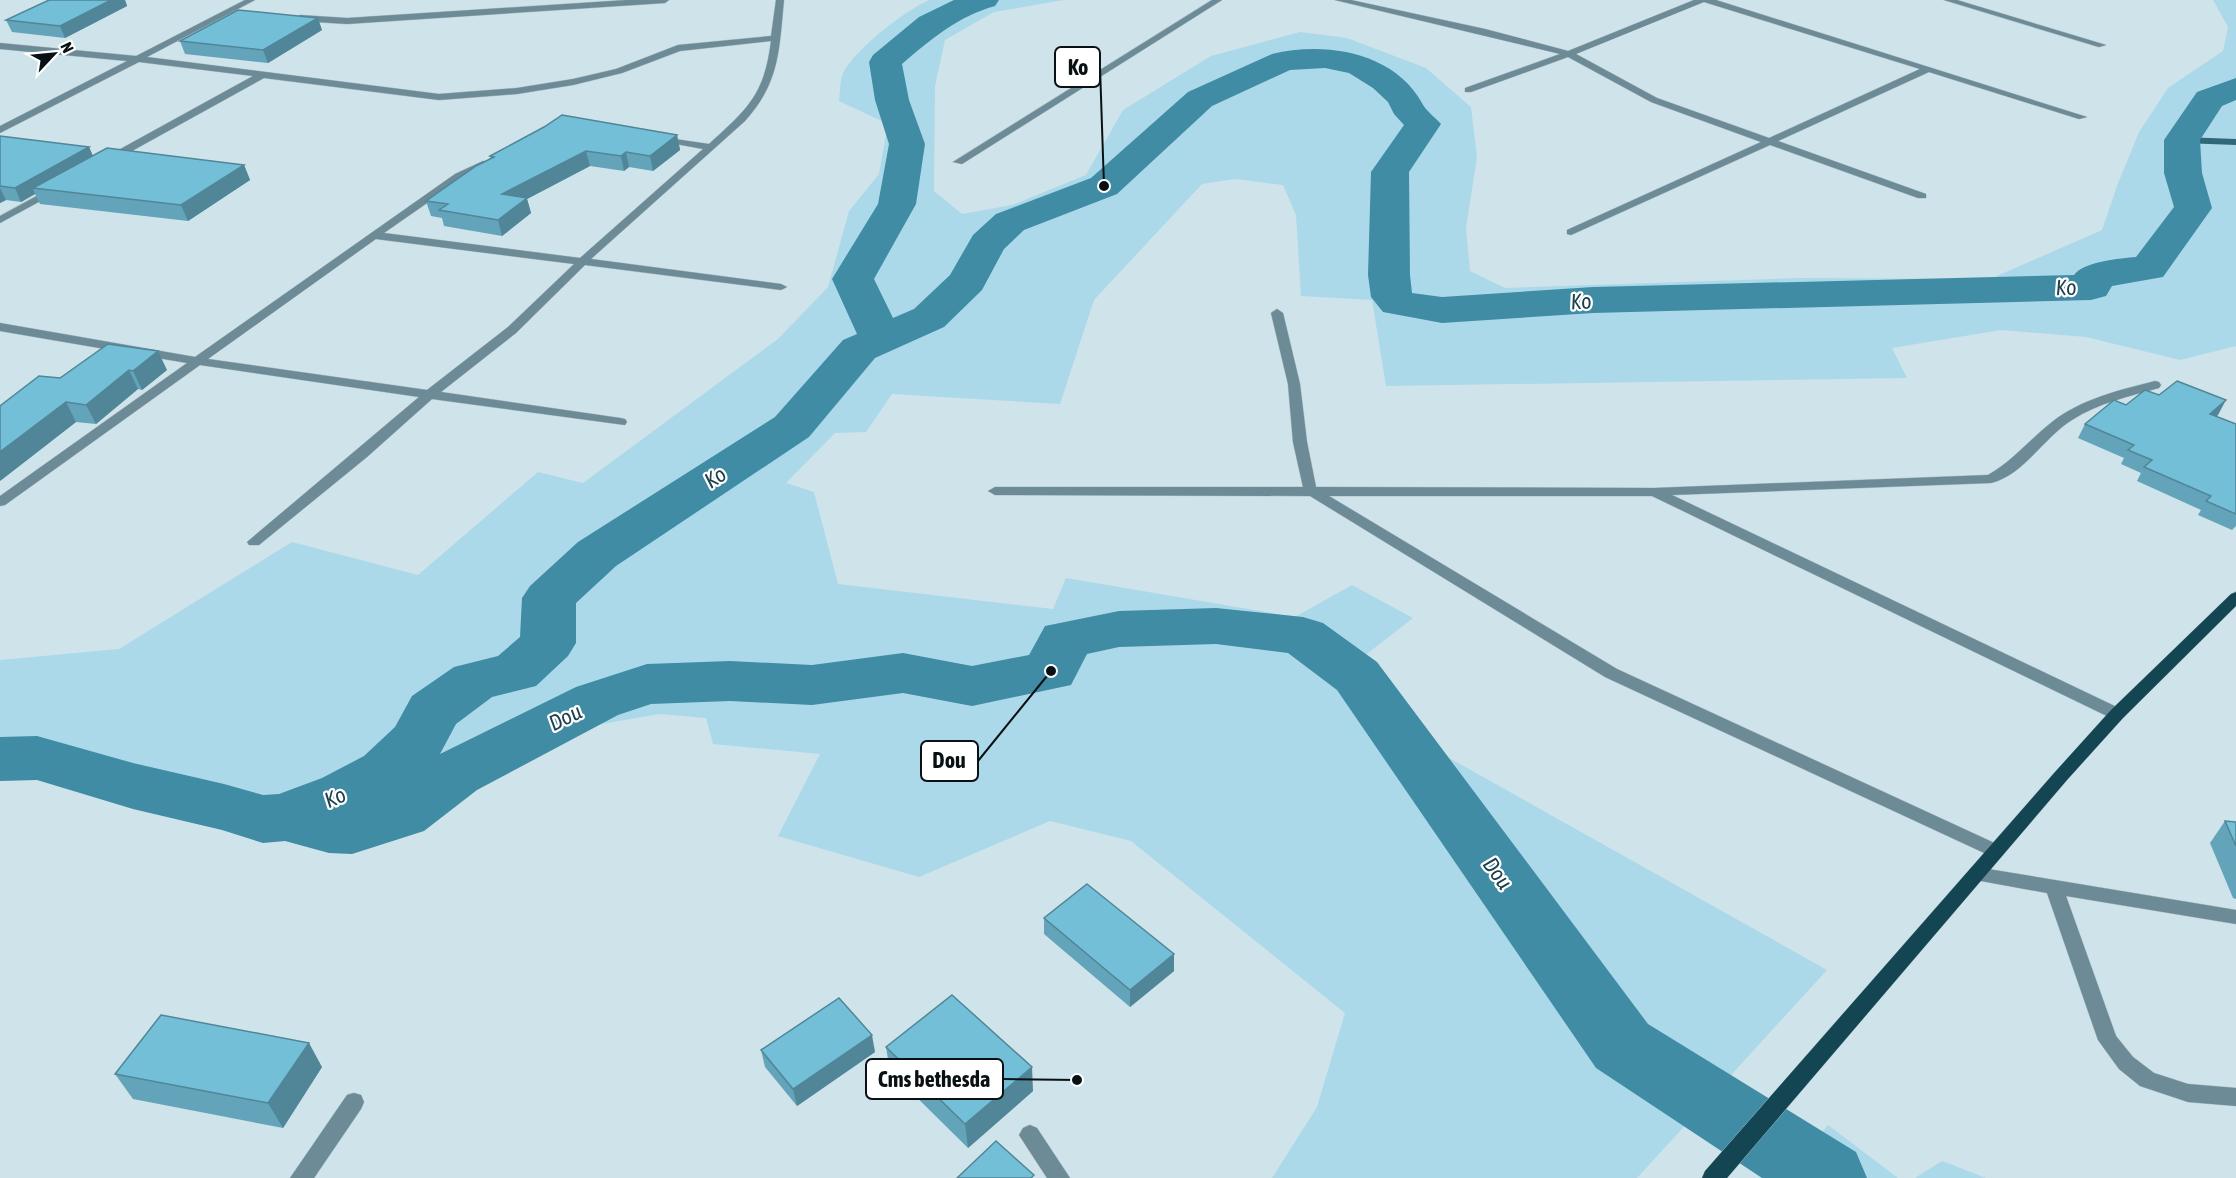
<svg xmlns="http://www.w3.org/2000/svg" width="2236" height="1178" viewBox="0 0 2236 1178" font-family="'Asap Condensed',sans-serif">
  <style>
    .green { fill: #acd9e9 }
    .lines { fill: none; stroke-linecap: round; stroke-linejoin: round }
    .stream { stroke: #306779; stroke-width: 6 }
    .river { fill: #408ca4; fill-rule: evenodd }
    .minor-casing { stroke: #afc1c8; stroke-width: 1 }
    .major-casing { stroke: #afc1c8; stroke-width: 1 }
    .minor { fill: #6d8b96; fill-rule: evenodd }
    .major { fill: #144553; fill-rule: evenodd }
    .wall { fill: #63a4ba }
    .shaded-wall { fill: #508697 }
    .building { fill: #73bfd8; stroke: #508697; stroke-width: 1.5 }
    .labels { text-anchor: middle; stroke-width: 4.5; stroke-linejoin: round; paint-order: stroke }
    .water-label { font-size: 22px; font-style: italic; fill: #1c404b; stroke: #fff }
    .leader { fill: none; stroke: #0a1114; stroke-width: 2 }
    .callout-dot { fill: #0a1114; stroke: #fff; stroke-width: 2 }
    .callout { fill: #fff; stroke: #0a1114; stroke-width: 2 }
    .callout-label { font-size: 22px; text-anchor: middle; font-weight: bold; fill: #0a1114 }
  </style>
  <rect width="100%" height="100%" fill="#cfe3ea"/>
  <g class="green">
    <path d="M929 0H1064L994 12 945 40 935 86 934 191 962 214 1012 205 1086 175 1123 110 1211 56 1300 32 1347 38 1426 68 1471 107 1477 157 1466 228 1470 271 1505 288 1799 278 1990 279 2102 230 2117 186 2139 132 2168 88 2223 51 2228 27 2213 0H2236V346L2180 360 2086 337 2001 330 1892 348 1907 378 1386 386 1372 300 1301 296 1296 215 1283 185 1235 179 1202 184 1094 300 1060 404 892 394 866 432 835 433 786 483 814 492 838 584 1053 609 1066 578 1295 617 1352 585 1413 618 1359 660 1435 750 1827 970 1637 1178H1272L1317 1107 1345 1013 1131 841 1050 821 919 877 778 836 820 754 713 744 706 718 659 714 522 738 455 774 402 814 352 830 329 829 284 818 263 819 224 807 133 786 37 758 0 759V660L119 649 292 542 418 575 538 472 583 483 778 339 828 287 849 211 879 174 888 124 839 101C840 93 840 81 843 73 855 49 906 10 929 0Z"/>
    <polygon points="1828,1125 1898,1178 1784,1178"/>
    <polygon points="1942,1161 1986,1178 1915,1178"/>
  </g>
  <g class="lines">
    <polyline class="stream" points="2182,140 2236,142"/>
    <path class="river" d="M954 0H999L995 6C958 16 930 40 902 64L909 100 925 144 916 204 874 279 893 318 914 309 950 275 973 235 996 214 1091 178 1188 92 1272 54C1325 41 1394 52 1422 103 1426 111 1435 117 1441 124L1409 172 1410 275 1412 293 1442 297 1593 287 2074 275C2083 262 2121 258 2136 257L2174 207 2164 173V140L2197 92 2236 78V100L2222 106 2200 140 2202 173 2212 208 2163 277 2112 286 2106 296 2091 300 1593 313 1442 323 1383 312 1371 297 1368 275 1371 172 1404 125 1394 114 1388 102 1373 88 1349 73 1325 68 1290 70 1212 106 1117 194 1024 230 1004 249 982 290 944 327 875 358 809 437 616 566 576 603V643L568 656 536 686 492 697 456 724 440 754 576 687 647 664 730 661 812 665 903 653 972 666 1029 655 1045 626 1119 611 1216 608 1303 617 1323 623 1377 662 1648 1024 1856 1152 1867 1178H1762L1596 1068 1337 690 1288 653 1216 644 1119 647 1087 654 1071 685 972 706 903 693 812 705 730 701 651 704 618 715 477 790 424 831 352 854 329 853 285 841 263 843 222 830 133 809 37 780 0 781V737L37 736 133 763 224 784 263 795 279 794 322 778 364 756 395 727 412 696 454 667 498 656 520 637 522 598 530 586 578 542 775 417 843 340 857 334 832 279 878 204 889 144 875 100 869 62 873 55 919 17Z"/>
    <g class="minor-casing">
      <g id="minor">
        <path d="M245 0H255L147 57 439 94 517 88 573 79 616 69 678 45 771 36 776 0H784C779 50 780 82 745 121L591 259 781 284 787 287 781 290 585 265 516 333 441 392 620 418 625 419 627 422 625 425 432 399 367 457 259 545H249L247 542 419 397 200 365 5 505 0 506V496L187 363 0 331V323L195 357 455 174 483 161 487 162V166L463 178 384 233 580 258 703 149 654 140V136L709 144C748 108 764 96 771 41L680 51 622 73 573 85 517 94 439 100 264 78 112 162H104V158L253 76 139 62 0 133V126L127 61 0 49V43L136 56ZM376 239 574 264 508 327 427 390 208 359Z"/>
        <polygon points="627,0 669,0 665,3 347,24 300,21 296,18 300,15 347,18"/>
        <polygon points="1212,0 1222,0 962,164 953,162"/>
        <path d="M1335 0H1351L1485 29 1568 51 1694 0H1716L2087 117 2079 119 1929 72 1778 141 1926 194V198H1918L1770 145 1571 235 1567 234V230L1761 142 1651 102 1568 57 1471 92H1465V88L1560 54ZM1704 2 1920 69 1769 138 1657 98 1576 54Z"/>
        <polygon points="1944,0 1957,0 2106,45 2099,47"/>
        <polygon points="55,186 59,187 59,191 0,223 0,216"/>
        <path d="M1277 309 1283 313 1300 384 1307 442 1316 487 1654 488 1988 475C2013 461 2030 439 2052 422 2081 399 2120 390 2155 381L2159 382 2161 385 2159 388C2130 396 2098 403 2072 420 2044 437 2024 475 1991 483L1672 495 2123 710 2125 714 2123 718H2111L1652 496H1329L1617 669 2001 846 2004 851 2001 856 1995 858 1605 677 1310 496 995 495 988 491 995 487H1303L1293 442 1288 384 1271 313Z"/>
        <polygon points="1976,867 2236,910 2236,924 2066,896 2116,1036 2133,1057 2154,1073 2188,1084 2236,1088 2236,1106 2188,1102 2140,1086 2119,1069 2098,1040 2047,893 1970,879 1967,874 1970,869"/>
        <polygon points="354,1093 361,1095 364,1102 361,1109 314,1178 290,1178 347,1095"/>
        <polygon points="1030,1125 1037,1128 1070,1178 1047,1178 1019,1135 1023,1128"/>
      </g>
    </g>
    <g class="major-casing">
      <polygon id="major" points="2236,592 2236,606 2123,718 2067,780 1727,1178 1702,1178 1705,1171 2055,772 2111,710 2231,594"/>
    </g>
    <use href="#minor" class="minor"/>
    <use href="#major" class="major"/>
  </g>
  <g class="wall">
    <polygon points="49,0 125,0 127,6 65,38 12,32 6,20"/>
    <polygon points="322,30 268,63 185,54 180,41"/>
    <polygon points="677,135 680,150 653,171 629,167 624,171 590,166 527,199 531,213 502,236 444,226 442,218 431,216 426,201 491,159 490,156"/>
    <polygon points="0,136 89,147 93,156 244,165 250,180 188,221 40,204 35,194 21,202 6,200 0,203"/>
    <polygon points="108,344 167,370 142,390 138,389 96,424 76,422 0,481"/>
    <polygon points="2159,395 2218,415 2216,416 2236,424 2236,526 2232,530 2198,515 2201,510 2137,481 2141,473 2121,464 2124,458 2078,438 2085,424 2126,405"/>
    <polygon points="2225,821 2236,822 2236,899 2233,898 2210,843"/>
    <polygon points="1044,918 1174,971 1130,1007 1044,934"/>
    <polygon points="886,1047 1033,1091 968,1148 890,1071"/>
    <polygon points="761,1050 875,1052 797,1106 765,1067"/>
    <polygon points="322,1067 283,1128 133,1099 115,1074"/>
  </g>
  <g class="shaded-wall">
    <polygon points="111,0 125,0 127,6 65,38 60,26"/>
    <polygon points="318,18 322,30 268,63 263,50"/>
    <polygon points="677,135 680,150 653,171 650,156"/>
    <polygon points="89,147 95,161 33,188 35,194 21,202 15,188"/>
    <polygon points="586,151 590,166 527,199 531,213 502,236 498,220 502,194"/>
    <polygon points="626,152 629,167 624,171 621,156"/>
    <polygon points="244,165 250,180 188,221 181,205"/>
    <polygon points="0,188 6,200 0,203"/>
    <polygon points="158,351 167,370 142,390 133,371"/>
    <polygon points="129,370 138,389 96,424 86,405"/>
    <polygon points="2226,400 2218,415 2203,428 2210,414"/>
    <polygon points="66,402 76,422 0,481 0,452"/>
    <polygon points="1174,954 1174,971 1130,1007 1130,990"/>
    <polygon points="872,1035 875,1052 797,1106 793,1089"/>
    <polygon points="309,1043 322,1067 283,1128 268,1103"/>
    <polygon points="1032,1067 1033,1091 968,1148 965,1124"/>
  </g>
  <g class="building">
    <polygon points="49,0 111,0 60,26 6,20"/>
    <polygon points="238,10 318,18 263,50 180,41"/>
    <polygon points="562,115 677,135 650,156 626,152 621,156 586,151 502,194 527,198 498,220 439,210 448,204 426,201 476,166 494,157 490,156 544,127"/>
    <polygon points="0,136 89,147 15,188 0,186"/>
    <polygon points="107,148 244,165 181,205 33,188"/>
    <polygon points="108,344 158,351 133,371 129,370 86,405 66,402 0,452 0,406 39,376 60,378"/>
    <polygon points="2177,381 2226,400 2210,414 2236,424 2236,514 2206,501 2211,496 2144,467 2152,460 2128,450 2134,445 2085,424 2114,400 2126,405 2145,390 2159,395"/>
    <polygon points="2225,821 2236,822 2236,846"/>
    <polygon points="1087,884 1174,954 1130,990 1044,918"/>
    <polygon points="952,995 1032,1067 965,1124 886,1047"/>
    <polygon points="839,998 872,1035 793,1089 761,1050"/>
    <polygon points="161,1015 309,1043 268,1103 115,1074"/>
    <polygon points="996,1141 1034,1175 1031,1178 957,1178"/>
  </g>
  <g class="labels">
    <g class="water-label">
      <text transform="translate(2066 287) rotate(-1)" y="8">Ko</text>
      <text transform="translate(1581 301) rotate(-3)" y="8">Ko</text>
      <text transform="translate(715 477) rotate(-33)" y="8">Ko</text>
      <text transform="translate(565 717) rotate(-26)" y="8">Dou</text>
      <text transform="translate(335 797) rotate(-23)" y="8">Ko</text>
      <text transform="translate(1498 873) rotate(54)" y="8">Dou</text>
    </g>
  </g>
  <path class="leader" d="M1104 186L1100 67M1051 671L978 761M1077 1080L1003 1079"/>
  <g class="callout-dot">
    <circle cx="1104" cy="186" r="6"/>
    <circle cx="1051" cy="671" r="6"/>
    <circle cx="1077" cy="1080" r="6"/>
  </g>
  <g class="callout">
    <rect x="1055" y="47" width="45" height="40" rx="6"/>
    <rect x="921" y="741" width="57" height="40" rx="6"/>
    <rect x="866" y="1059" width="137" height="40" rx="6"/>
  </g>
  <g class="callout-label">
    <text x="1078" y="75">Ko</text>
    <text x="949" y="768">Dou</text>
    <text x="934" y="1087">Cms bethesda</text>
  </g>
  <g transform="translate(54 54) rotate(64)" stroke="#ffffff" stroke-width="4.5" paint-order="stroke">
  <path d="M0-4.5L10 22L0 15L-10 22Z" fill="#0a1114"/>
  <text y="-9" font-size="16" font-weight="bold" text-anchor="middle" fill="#0a1114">N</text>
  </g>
</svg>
